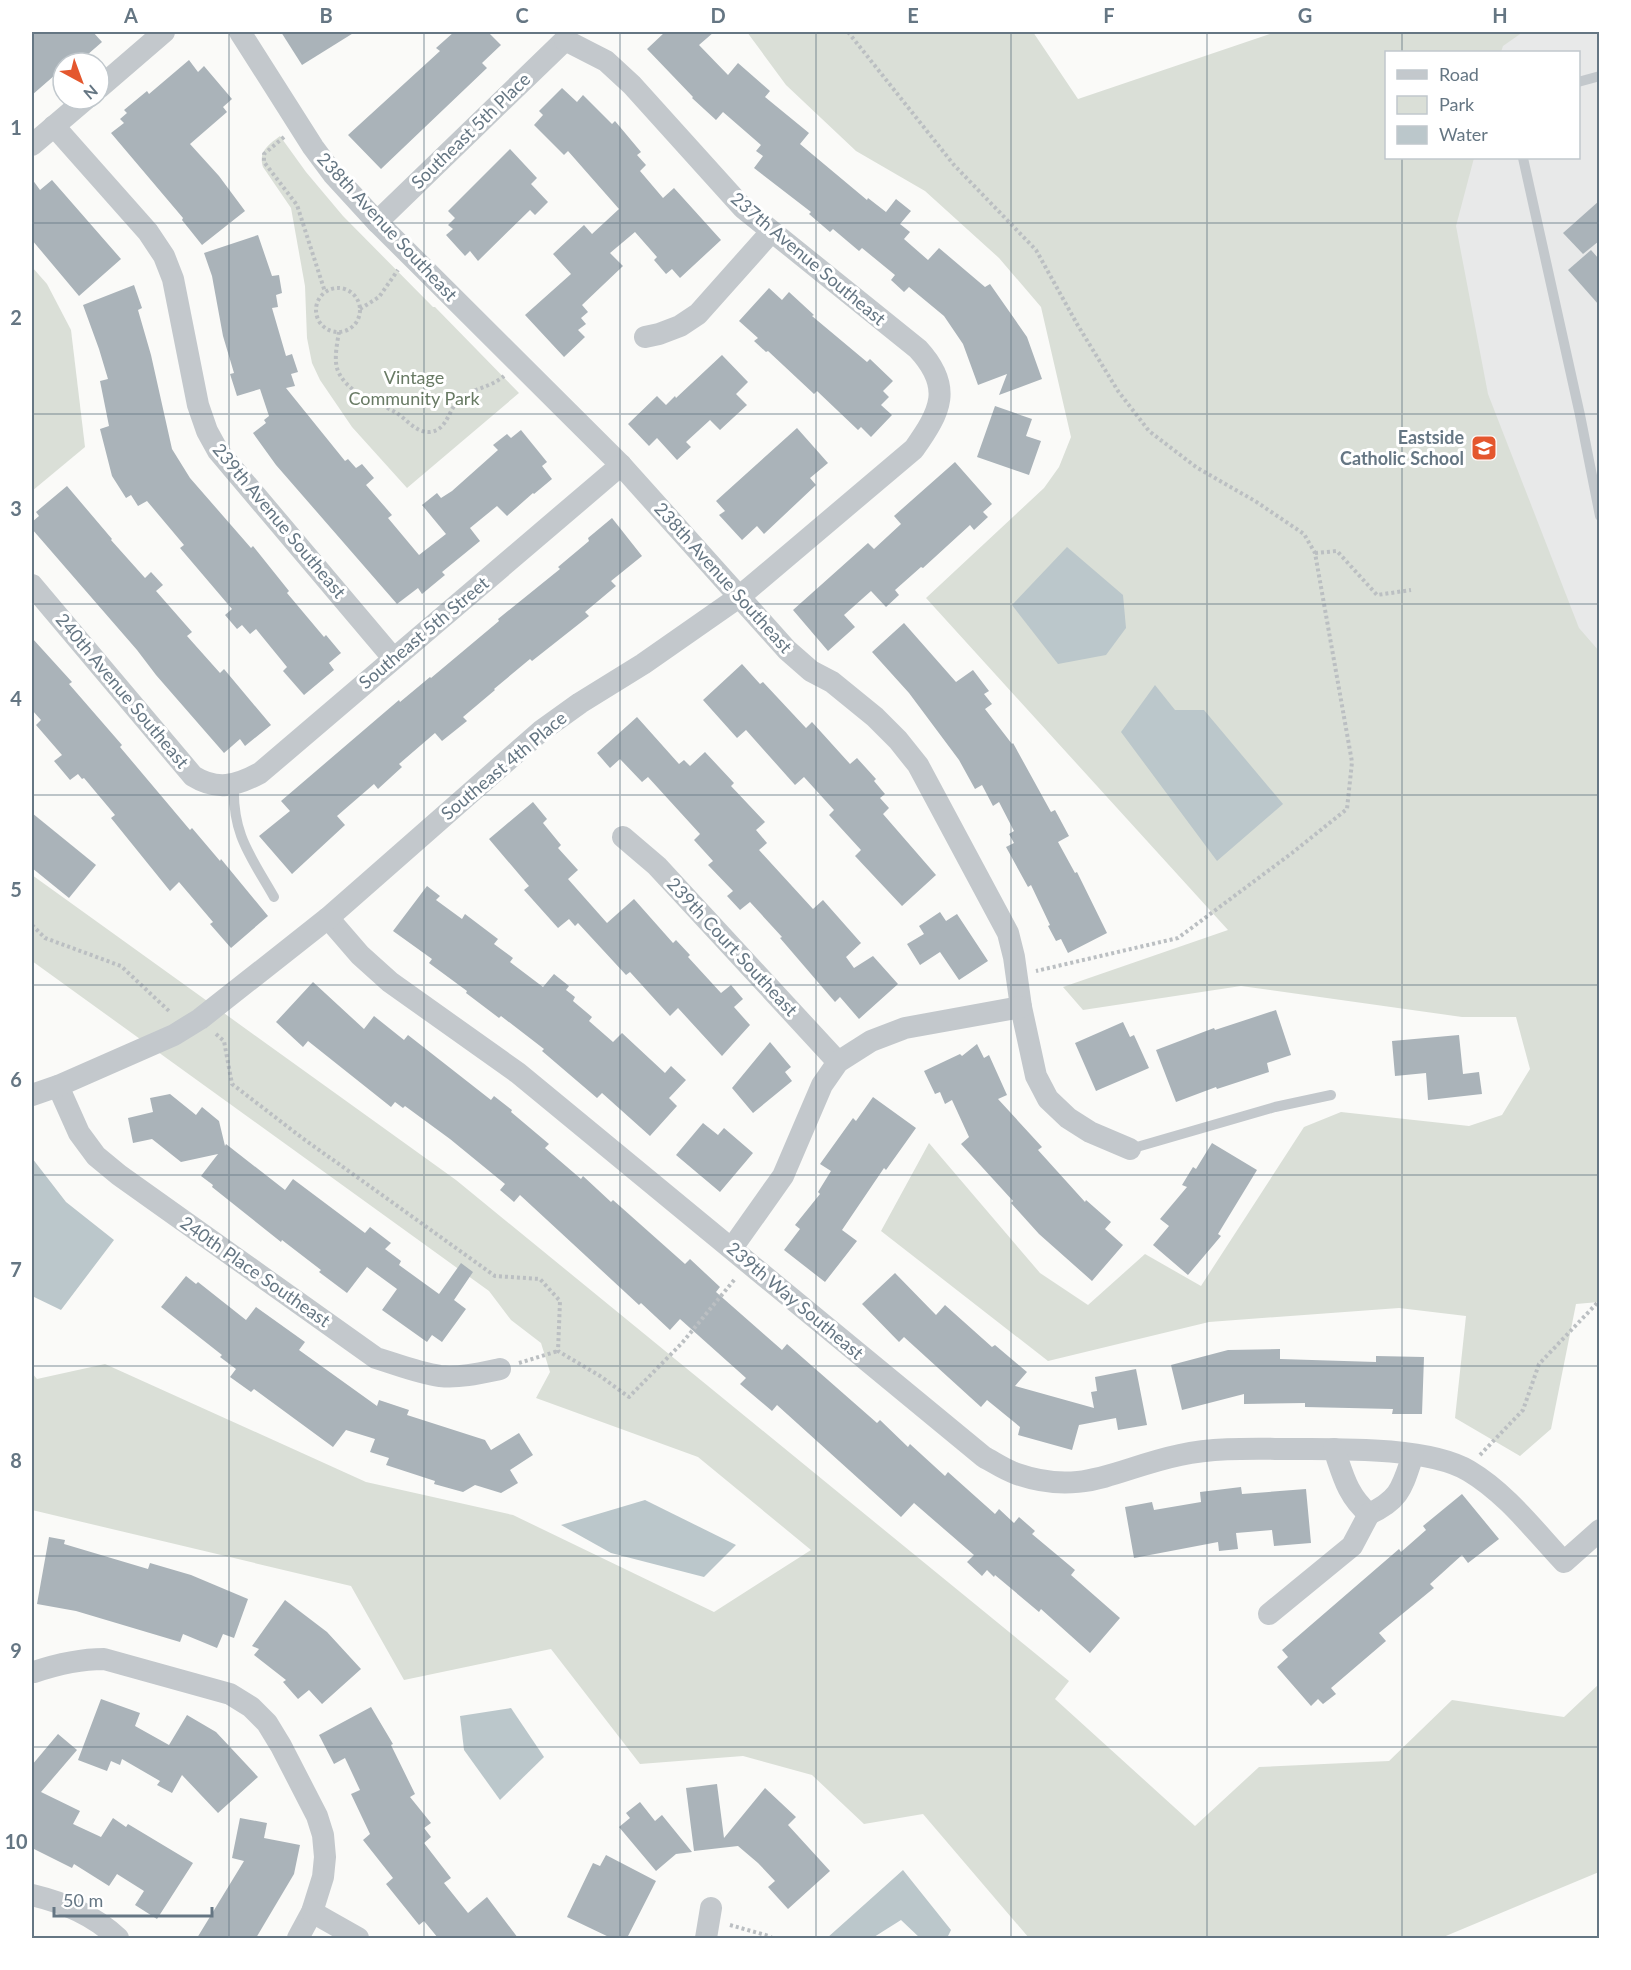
<svg xmlns="http://www.w3.org/2000/svg" width="1631" height="1970" viewBox="0 0 1631 1970" font-family="Lato,sans-serif">
  <style>
    .built { fill: #e8e9e9; fill-rule: evenodd }
    .green { fill: #dadfd7 }
    .water { fill: #bbc7cb }
    .building { fill: #aab3b9 }
    .lines { fill: none; stroke-linecap: round; stroke-linejoin: round }
    .path { stroke: #bbbfc2; stroke-width: 4; stroke-dasharray: 3 3; stroke-linecap: butt }
    .lane { stroke: #c3c8cc; stroke-width: 10 }
    .street { stroke: #c3c8cc; stroke-width: 22 }
    .grid { fill: none; stroke: #657683; stroke-width: 1.5; stroke-opacity: 0.55 }
    .labels { text-anchor: middle; stroke-width: 6; stroke-linejoin: round; paint-order: stroke }
    .street-label { font-size: 18px; fill: #657683; stroke: #fff }
    .park-label { font-size: 18px; fill: #687a64; stroke: #fff }
    .poi-label { font-size: 18px; font-weight: bold; fill: #657683; stroke: #fff; text-anchor: end }
    .neatline { fill: none; stroke: #657683; stroke-width: 2 }
    .grid-label { font-size: 20px; text-anchor: middle; font-weight: bold; fill: #657683 }
  </style>
  <rect width="100%" height="100%" fill="#fafaf8"/>
  <path class="built" d="M1310 32H1599V714ZM1386 52H1578V158H1386Z"/>
  <g class="green">
    <polygon points="747,32 1033,32 1078,99 1276,32 1523,32 1503,46 1501,52 1386,52 1386,158 1474,158 1456,226 1488,394 1579,628 1599,651 1599,1302 1576,1304 1551,1429 1520,1456 1455,1418 1466,1316 1399,1308 1209,1322 1048,1361 881,1231 929,1143 1040,1273 1088,1305 1145,1254 1201,1286 1304,1127 1341,1112 1469,1126 1502,1115 1530,1069 1516,1017 1462,1017 1241,986 1083,1010 1063,987 1228,930 926,598 1044,488 1059,467 1071,437 1041,307 999,258 925,191 856,151 786,85"/>
    <path d="M280 136 306 172 343 216 433 307H435L519 393 407 488 352 427 320 380 312 363 307 338 305 286 291 208 263 167C258 152 268 145 280 136Z"/>
    <polygon points="32,267 47,284 71,330 85,447 32,491"/>
    <polygon points="32,875 456,1180 1069,1681 1055,1699 1195,1826 1259,1767 1389,1761 1452,1700 1564,1717 1599,1684 1599,1872 1441,1938 1029,1938 923,1814 864,1824 812,1775 743,1756 640,1764 551,1649 404,1680 351,1586 32,1510 32,1373 37,1379 105,1364 366,1482 513,1515 714,1612 811,1550 698,1457 536,1398 550,1372 541,1343 511,1320 489,1291 32,961"/>
  </g>
  <g class="water">
    <polygon points="1067,547 1123,595 1126,628 1106,655 1058,664 1012,605"/>
    <polygon points="1155,685 1175,710 1204,710 1283,804 1217,861 1121,732"/>
    <polygon points="32,1158 66,1202 114,1240 61,1310 32,1296"/>
    <polygon points="645,1500 736,1545 704,1577 611,1553 561,1525"/>
    <polygon points="511,1708 544,1757 500,1800 464,1750 460,1716"/>
    <polygon points="903,1870 951,1930 947,1938 920,1938 901,1920 874,1937 876,1938 827,1938"/>
  </g>
  <g class="building">
    <polygon points="32,32 93,32 102,42 79,62 75,58 69,63 63,63 63,68 32,95"/>
    <polygon points="281,32 355,32 302,65"/>
    <polygon points="454,32 488,32 501,45 482,63 487,68 381,169 348,135 440,51 436,48"/>
    <polygon points="665,32 714,32 699,45 728,75 738,63 770,91 765,97 809,133 800,144 867,200 868,198 886,212 896,199 911,211 900,224 910,232 904,239 928,260 939,248 985,287 990,284 1027,337 1042,379 999,395 1007,374 978,385 963,344 944,316 909,287 904,292 891,280 895,275 862,248 859,251 833,229 830,232 809,214 811,212 754,168 763,156 756,151 761,145 723,112 716,120 692,98 693,97 647,49"/>
    <polygon points="189,60 198,72 204,66 232,99 223,107 227,112 190,144 219,176 245,211 202,245 182,220 183,218 111,133 124,123 120,119 127,113 124,110 147,91 149,94"/>
    <polygon points="562,88 577,102 583,95 612,124 615,121 641,152 637,155 646,165 640,171 663,198 674,188 721,240 680,278 672,269 666,274 654,260 657,257 635,232 610,253 623,266 582,305 588,312 581,318 586,324 578,330 585,337 564,357 525,315 571,274 553,254 584,225 592,234 619,209 568,151 564,155 534,125 543,115 539,111"/>
    <polygon points="510,149 537,178 531,184 548,202 535,215 530,210 478,261 470,251 465,256 446,235 453,229 448,225 455,218 448,211"/>
    <polygon points="32,179 40,190 52,180 121,259 79,296 32,240"/>
    <polygon points="1599,201 1599,241 1583,254 1563,233"/>
    <polygon points="258,235 272,276 279,275 282,293 276,295 278,307 272,308 286,356 292,354 298,372 291,374 295,386 286,388 345,461 348,459 356,468 362,464 374,478 366,485 392,515 388,518 419,555 446,534 422,505 437,493 441,498 452,491 498,450 493,445 507,434 511,438 521,430 547,462 542,466 552,479 534,494 533,493 507,516 497,506 470,528 480,541 442,572 445,575 422,594 418,588 397,604 276,465 253,433 266,423 264,420 269,416 260,389 237,396 230,374 234,373 223,336 212,276 204,253"/>
    <polygon points="1591,250 1599,259 1599,305 1568,270"/>
    <polygon points="134,285 142,308 138,310 151,355 172,449 190,478 251,548 253,546 289,591 287,593 324,637 326,635 341,653 329,663 334,670 304,695 283,671 287,667 256,629 250,634 242,625 237,629 225,615 232,609 180,548 184,545 147,501 138,506 131,495 126,498 112,476 100,429 109,426 100,381 108,379 99,349 83,305"/>
    <polygon points="769,288 782,300 789,292 814,315 812,316 867,362 870,359 893,381 883,391 889,397 881,405 892,415 871,437 861,427 858,430 817,391 814,394 768,351 766,352 754,341 758,338 739,321"/>
    <polygon points="722,355 748,382 736,394 747,405 720,430 710,420 686,442 691,447 677,460 657,438 649,446 628,424 657,396 666,405 675,396 676,398"/>
    <polygon points="995,406 1032,419 1026,436 1041,441 1029,475 977,457"/>
    <polygon points="797,428 828,463 810,478 816,485 764,534 757,526 742,540 719,515 725,511 716,501"/>
    <polygon points="955,462 992,504 983,512 988,517 974,530 970,525 923,568 921,567 895,590 899,595 886,607 871,591 844,615 855,627 828,651 793,610 868,543 874,549 901,524 894,516"/>
    <polygon points="67,486 112,539 111,540 145,578 151,572 163,585 156,591 192,632 187,636 220,673 224,669 271,725 245,746 240,739 224,753 156,675 137,650 32,529 32,522 39,516 36,512"/>
    <polygon points="612,518 642,556 611,581 616,586 585,612 589,616 532,661 530,659 494,689 495,690 463,717 467,721 442,741 435,733 399,764 402,767 378,789 374,784 337,816 345,825 292,874 259,836 290,811 281,801 399,700 400,702 430,677 431,678 499,621 498,619 560,569 558,567 589,541 588,538"/>
    <polygon points="904,623 956,682 973,670 989,691 984,694 992,704 985,709 1012,744 1013,743 1051,812 1055,810 1069,836 1058,842 1075,873 1077,872 1107,933 1068,953 1061,939 1056,941 1048,926 1050,925 1031,885 1028,887 1006,847 1014,843 1009,834 1014,831 999,802 993,806 982,785 975,789 959,760 909,693 872,652"/>
    <polygon points="32,638 72,682 69,684 122,745 120,747 190,830 192,828 220,861 221,859 268,916 231,948 210,924 213,922 179,882 170,891 111,818 115,815 84,778 82,779 78,774 70,780 54,761 62,755 36,725 41,720 32,710"/>
    <polygon points="742,664 760,684 763,682 806,728 812,722 850,764 857,758 876,779 874,781 885,794 880,798 889,808 883,814 936,875 902,906 855,856 861,850 829,815 834,810 804,777 795,785 746,730 737,738 703,700"/>
    <polygon points="637,717 679,764 684,760 690,766 705,752 734,783 731,786 765,822 756,830 767,843 759,850 813,909 823,900 861,943 846,957 854,968 873,956 898,984 859,1019 840,997 835,1002 780,938 782,937 750,902 740,910 727,896 733,891 708,865 713,861 694,840 700,834 648,777 642,782 620,759 610,768 597,753"/>
    <polygon points="533,802 547,819 543,823 561,845 558,848 578,870 568,879 607,923 634,899 673,943 676,940 690,955 688,957 721,993 731,985 743,999 734,1007 750,1025 722,1056 678,1008 670,1016 630,972 626,975 578,923 575,926 569,919 558,928 524,890 529,886 489,839"/>
    <polygon points="32,813 96,865 69,898 32,868"/>
    <polygon points="427,886 440,896 436,900 462,919 465,914 498,939 494,944 513,958 510,962 543,987 554,974 569,986 566,990 575,997 573,1001 592,1017 589,1021 613,1042 622,1033 665,1073 671,1066 686,1080 669,1098 677,1106 650,1136 602,1093 597,1098 542,1051 544,1049 501,1016 499,1018 466,993 467,991 429,963 432,959 393,931"/>
    <polygon points="940,912 946,921 957,914 988,961 959,980 940,952 920,965 907,944 924,934 919,926"/>
    <polygon points="313,982 364,1029 374,1016 404,1040 408,1035 491,1100 494,1096 512,1110 511,1112 549,1144 545,1148 581,1179 583,1176 611,1202 613,1200 685,1264 690,1259 720,1287 716,1292 782,1350 787,1344 877,1423 880,1420 908,1447 910,1444 945,1476 948,1472 995,1514 999,1509 1014,1523 1019,1517 1035,1531 1032,1534 1075,1570 1071,1575 1120,1618 1090,1653 1041,1609 1039,1612 995,1575 994,1577 987,1570 982,1576 967,1562 974,1555 914,1503 901,1517 777,1405 772,1411 740,1384 746,1378 680,1319 670,1330 641,1303 639,1305 520,1195 514,1202 500,1190 505,1184 450,1139 405,1106 403,1108 395,1102 391,1107 308,1041 303,1047 276,1022"/>
    <polygon points="1276,1010 1291,1055 1267,1063 1269,1072 1217,1089 1216,1087 1176,1102 1156,1050 1214,1028 1215,1030"/>
    <polygon points="1123,1022 1130,1037 1134,1035 1149,1068 1096,1091 1075,1043"/>
    <polygon points="1459,1035 1463,1074 1479,1072 1482,1094 1428,1100 1426,1073 1395,1076 1392,1041"/>
    <polygon points="770,1042 791,1067 785,1072 792,1081 753,1113 732,1088"/>
    <polygon points="977,1044 984,1058 989,1055 1007,1095 998,1099 1042,1147 1038,1150 1085,1202 1086,1200 1111,1222 1105,1229 1123,1245 1092,1281 1039,1234 1011,1203 1013,1201 961,1144 969,1137 952,1100 945,1104 940,1092 935,1094 924,1071 960,1054 962,1056"/>
    <polygon points="170,1094 196,1115 202,1107 219,1121 225,1146 226,1144 285,1190 293,1179 365,1233 370,1227 391,1243 385,1249 401,1261 399,1265 439,1294 461,1263 473,1272 454,1300 466,1309 442,1342 432,1335 427,1342 382,1310 397,1289 367,1267 347,1293 319,1272 321,1270 282,1240 281,1242 212,1187 213,1185 201,1176 218,1154 181,1162 152,1139 133,1143 128,1118 153,1112 150,1098"/>
    <polygon points="873,1097 916,1128 886,1170 884,1168 842,1230 857,1241 825,1282 784,1250 800,1229 795,1225 820,1194 818,1192 831,1171 820,1164 853,1118 856,1121"/>
    <polygon points="703,1123 718,1135 724,1128 753,1153 720,1192 676,1155"/>
    <polygon points="1212,1143 1257,1170 1218,1234 1221,1236 1188,1275 1153,1245 1169,1226 1160,1219 1187,1187 1182,1185 1193,1167 1196,1169"/>
    <polygon points="895,1273 936,1315 945,1305 992,1347 995,1345 1027,1372 1015,1386 1094,1408 1091,1392 1097,1391 1095,1377 1136,1369 1147,1425 1118,1430 1116,1418 1079,1425 1072,1450 1018,1435 1020,1427 987,1400 981,1407 904,1337 899,1342 862,1304"/>
    <polygon points="186,1276 196,1284 198,1282 246,1320 256,1307 305,1342 299,1350 377,1406 379,1400 409,1410 407,1415 485,1440 491,1450 519,1433 533,1455 510,1470 518,1483 501,1493 475,1485 463,1492 434,1484 435,1481 386,1465 389,1458 370,1452 375,1439 346,1430 333,1447 254,1389 251,1392 230,1377 236,1369 220,1357 222,1355 161,1307"/>
    <polygon points="1280,1349 1280,1359 1376,1362 1376,1356 1424,1357 1422,1414 1392,1414 1393,1409 1305,1407 1305,1403 1244,1404 1244,1394 1182,1410 1171,1365 1228,1350"/>
    <polygon points="1241,1487 1242,1494 1306,1489 1311,1543 1274,1546 1272,1530 1236,1533 1238,1549 1219,1551 1218,1542 1134,1558 1125,1507 1152,1502 1154,1510 1201,1502 1200,1492"/>
    <polygon points="1462,1494 1499,1539 1468,1563 1462,1555 1430,1584 1434,1588 1379,1633 1386,1641 1331,1688 1336,1694 1323,1704 1318,1699 1311,1706 1277,1667 1288,1657 1282,1650 1399,1549 1401,1552 1426,1530 1423,1526"/>
    <polygon points="49,1537 65,1540 64,1544 148,1569 150,1563 191,1575 248,1599 234,1638 223,1634 217,1648 183,1634 180,1642 76,1611 37,1604"/>
    <polygon points="285,1600 327,1632 361,1669 322,1704 309,1690 298,1699 283,1682 286,1680 254,1655 259,1649 252,1646"/>
    <polygon points="101,1699 140,1713 135,1726 169,1745 187,1715 216,1732 258,1777 218,1813 182,1775 172,1793 157,1785 160,1781 122,1759 120,1765 111,1761 107,1771 78,1760"/>
    <polygon points="371,1707 393,1744 391,1745 415,1794 410,1797 431,1823 424,1828 431,1837 424,1843 451,1878 444,1883 468,1913 487,1897 518,1938 438,1938 424,1921 419,1925 386,1884 393,1878 363,1840 370,1834 351,1794 360,1790 345,1758 334,1764 319,1735"/>
    <polygon points="58,1734 77,1750 41,1792 80,1811 73,1824 101,1837 113,1818 126,1827 128,1824 193,1863 157,1919 135,1905 144,1891 117,1874 109,1886 74,1864 72,1868 32,1848 32,1765"/>
    <polygon points="717,1784 724,1838 765,1788 796,1817 788,1825 830,1871 788,1909 768,1887 775,1881 758,1863 738,1846 694,1851 686,1788"/>
    <polygon points="640,1802 655,1821 662,1815 692,1852 676,1854 656,1871 619,1827 630,1818 626,1813"/>
    <polygon points="240,1818 267,1823 264,1838 300,1845 294,1874 256,1938 197,1938 244,1861 232,1858"/>
    <polygon points="606,1855 656,1881 627,1938 611,1938 567,1917 593,1863 600,1866"/>
  </g>
  <g class="lines">
    <g class="path">
      <polyline points="848,32 954,165 1036,250 1077,324 1118,391 1149,431 1196,467 1255,501 1304,534 1315,553 1352,762 1347,809 1292,853 1178,938 1036,971"/>
      <polyline points="284,137 264,154 264,162 297,205 325,292"/>
      <circle cx="338" cy="310" r="22"/>
      <polyline points="360,309 379,297 398,270"/>
      <path d="M339 332C337 344 333 363 339 373 349 394 376 401 395 412 406 418 415 433 430 432 448 430 448 409 460 399 473 388 490 388 504 376"/>
      <polyline points="1315,553 1337,551 1377,595 1411,590"/>
      <polyline points="32,925 45,938 121,966 170,1012"/>
      <polyline points="216,1034 224,1041 232,1084 301,1137 495,1276 540,1279 560,1301 558,1351 600,1376 629,1397 682,1343 735,1279"/>
      <polyline points="519,1363 558,1351"/>
      <polyline points="1480,1455 1523,1410 1539,1364 1600,1300"/>
      <polyline points="730,1925 769,1936 772,1938"/>
    </g>
    <g class="lane">
      <polyline points="1578,82 1600,76"/>
      <polyline points="1523,158 1580,415 1600,516"/>
      <path d="M234 784C232 834 250 855 274 897"/>
      <polyline points="1130,1149 1275,1107 1331,1095"/>
    </g>
    <g class="street">
      <polyline points="240,32 313,147 333,174 377,222 621,465 787,650 811,671 832,682 875,717 898,740 918,765 1008,933 1014,957 1021,1007 1036,1076 1048,1099 1068,1118 1090,1132 1130,1149"/>
      <polyline points="99,88 164,32"/>
      <polyline points="54,126 148,232 164,256 173,279 198,405 207,431 218,451 393,658"/>
      <polyline points="32,145 86,99"/>
      <polyline points="377,222 565,40"/>
      <polyline points="645,337 659,334 680,326 698,314 771,232"/>
      <path d="M32 585 193 776C217 791 236 786 260 773L621 465"/>
      <polyline points="623,837 657,866 838,1062"/>
      <path d="M328 918 360 955 390 982 518 1073 984 1457C995 1463 1005 1470 1017 1474 1083 1497 1117 1468 1180 1455 1217 1447 1256 1449 1294 1449 1340 1449 1429 1447 1469 1471 1506 1493 1534 1530 1564 1562L1600 1530"/>
      <path d="M58 1086 79 1133 96 1156 119 1175 376 1358C396 1364 418 1373 440 1376 460 1378 481 1373 500 1369"/>
      <path d="M32 1095 58 1086 174 1035 200 1019 328 918 541 731 580 703 643 664 739 597 914 449C941 411 953 387 918 349L743 208 632 85 606 61 565 40"/>
      <polyline points="732,1248 783,1176 822,1085 838,1062 871,1041 905,1028 1021,1007"/>
      <path d="M1334 1449C1343 1475 1347 1495 1369 1514 1401 1499 1402 1487 1413 1455"/>
      <polyline points="1269,1614 1352,1546 1369,1514"/>
      <path d="M34 1672C58 1664 79 1659 104 1659L230 1694 251 1707 267 1723 281 1746 317 1816 323 1835 325 1857 323 1877 312 1912 298 1938"/>
      <path d="M32 1895C65 1903 93 1915 118 1938"/>
      <polyline points="312,1912 358,1938"/>
      <polyline points="706,1938 711,1908"/>
    </g>
  </g>
  <path class="grid" d="M229 32V1938M424 32V1938M620 32V1938M816 32V1938M1011 32V1938M1207 32V1938M1402 32V52M1402 158V1938M32 223H1600M32 414H1600M32 604H1600M32 795H1600M32 985H1600M32 1175H1600M32 1366H1600M32 1556H1600M32 1747H1600"/>
  <defs>
    <g id="school-square" transform="scale(1.35)"><rect x="-9" y="-9" width="18" height="18" rx="4" fill="#e4572e" stroke="#fff"/><path d="M0-5L7-2L0 1L-7-2ZM-4 1L0 2.5L4 1V4Q0 6-4 4Z" fill="#fff"/></g>
  </defs>
  <g fill-rule="evenodd">
    <use href="#school-square" x="1484" y="448"/>
  </g>
  <g class="labels">
    <g class="street-label">
      <text transform="translate(471 131) rotate(-44)" y="6">Southeast 5th Place</text>
      <text transform="translate(387 227) rotate(47)" y="6">238th Avenue Southeast</text>
      <text transform="translate(808 259) rotate(40)" y="6">237th Avenue Southeast</text>
      <text transform="translate(279 521) rotate(50)" y="6">239th Avenue Southeast</text>
      <text transform="translate(723 578) rotate(48)" y="6">238th Avenue Southeast</text>
      <text transform="translate(424 633) rotate(-40)" y="6">Southeast 5th Street</text>
      <text transform="translate(122 691) rotate(50)" y="6">240th Avenue Southeast</text>
      <text transform="translate(504 766) rotate(-40)" y="6">Southeast 4th Place</text>
      <text transform="translate(732 947) rotate(47)" y="6">239th Court Southeast</text>
      <text transform="translate(255 1272) rotate(35)" y="6">240th Place Southeast</text>
      <text transform="translate(795 1301) rotate(40)" y="6">239th Way Southeast</text>
    </g>
    <g class="park-label">
      <text x="414" y="384">Vintage<tspan x="414" dy="21">Community Park</tspan></text>
    </g>
    <g class="poi-label">
      <text x="1464" y="444">Eastside<tspan x="1464" dy="21">Catholic School</tspan></text>
    </g>
  </g>
  <rect width="1631" height="1970" fill="none" stroke="#ffffff" stroke-width="66"/>
  <rect x="1385" y="51" width="195" height="108" fill="#ffffff" stroke="#c1c8cd" stroke-width="1.5"/>
  <rect x="1397" y="70" width="30" height="9" fill="#c3c8cc" stroke="#c1c8cd" stroke-width="1.5"/>
  <text x="1439" y="81" font-size="18" fill="#657683">Road</text>
  <rect x="1397" y="96" width="30" height="18" fill="#dadfd7" stroke="#c1c8cd" stroke-width="1.5"/>
  <text x="1439" y="111" font-size="18" fill="#657683">Park</text>
  <rect x="1397" y="126" width="30" height="18" fill="#bbc7cb" stroke="#c1c8cd" stroke-width="1.5"/>
  <text x="1439" y="141" font-size="18" fill="#657683">Water</text>
  <g transform="translate(81 81) rotate(139)"><circle r="28" fill="#ffffff" stroke="#c1c8cd" stroke-width="1.5"/>
  <path d="M0-4.5L10 22L0 15L-10 22Z" fill="#e4572e"/>
  <text y="-9" font-size="16" font-weight="bold" text-anchor="middle" fill="#657683">N</text>
  </g>
  <path d="M54 1907v9h158v-9" fill="none" stroke="#657683" stroke-width="3"/>
  <text x="63" y="1907" font-size="18" fill="#657683" stroke="#ffffff" stroke-width="4.5" paint-order="stroke">50 m</text>
  <rect x="33" y="33" width="1565" height="1904" class="neatline"/>
  <g class="grid-label">
    <text x="131" y="23">A</text>
    <text x="326" y="23">B</text>
    <text x="522" y="23">C</text>
    <text x="718" y="23">D</text>
    <text x="913" y="23">E</text>
    <text x="1109" y="23">F</text>
    <text x="1305" y="23">G</text>
    <text x="1500" y="23">H</text>
    <text x="16" y="135">1</text>
    <text x="16" y="325">2</text>
    <text x="16" y="516">3</text>
    <text x="16" y="706">4</text>
    <text x="16" y="897">5</text>
    <text x="16" y="1087">6</text>
    <text x="16" y="1277">7</text>
    <text x="16" y="1468">8</text>
    <text x="16" y="1658">9</text>
    <text x="16" y="1849">10</text>
  </g>
</svg>
